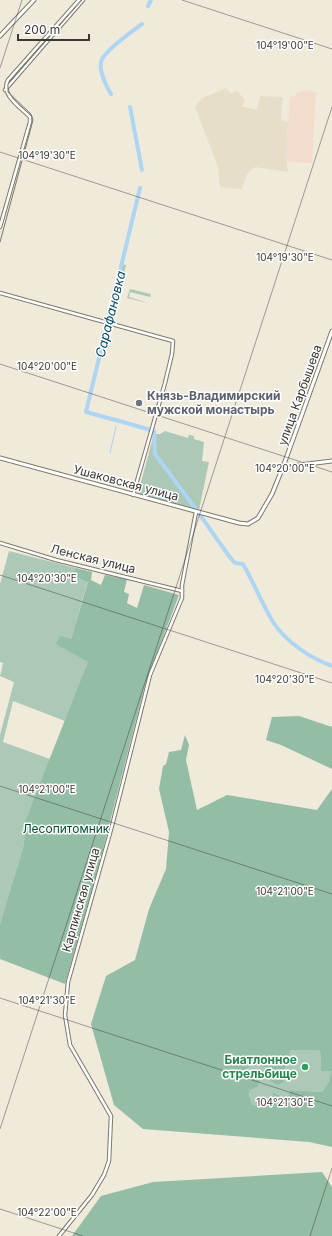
<svg xmlns="http://www.w3.org/2000/svg" width="332" height="1236" viewBox="0 0 332 1236" font-family="Inter,sans-serif">
  <style>
    .built { fill: #e6dec7 }
    .education { fill: #f1dcce }
    .green { fill: #acc9b8 }
    .forest { fill: #93bda5; fill-rule: evenodd }
    .lines { fill: none; stroke-linecap: round; stroke-linejoin: round }
    .stream { stroke: #aed5f1; stroke-width: 1 }
    .river { stroke: #aed5f1; stroke-width: 4 }
    .tertiary-casing { stroke: #7d7869; stroke-width: 4.5 }
    .secondary-casing { stroke: #7d7869; stroke-width: 5 }
    .primary-casing { stroke: #7d7869; stroke-width: 5 }
    .tertiary { stroke: #fff; stroke-width: 2.5 }
    .secondary { stroke: #fff; stroke-width: 3 }
    .primary { stroke: #fff; stroke-width: 3 }
    .tram { stroke: #7b776d; stroke-width: 1 }
    .ticks { fill: none; stroke: #3b3832; stroke-width: 1; stroke-opacity: 0.45 }
    .worship-dot { fill: #6b7280; stroke: #fff; stroke-width: 1.5 }
    .leisure-dot { fill: #2e9e5b; stroke: #fff; stroke-width: 1.5 }
    .labels { text-anchor: middle; stroke-width: 3; stroke-linejoin: round; paint-order: stroke }
    .street-label { font-size: 12px; fill: #3b3832; stroke: #fff }
    .worship-label { font-size: 12px; font-weight: bold; fill: #5b616d; stroke: #fff; text-anchor: start }
    .park-label { font-size: 12px; fill: #005031; stroke: #fff }
    .leisure-label { font-size: 12px; font-weight: bold; fill: #27864d; stroke: #fff; text-anchor: end }
    .water-label { font-size: 13px; font-style: italic; fill: #054b6f; stroke: #fff }
    .ticks-label { font-size: 10px; text-anchor: middle; fill: #3b3832; stroke: #fff; stroke-width: 3; stroke-linejoin: round; paint-order: stroke }
  </style>
  <rect width="100%" height="100%" fill="#f0eada"/>
  <polygon class="built" points="226,88 231,94 237,90 245,101 241,106 257,110 260,96 283,97 281,118 283,121 288,122 286,154 288,172 255,167 247,174 242,189 220,187 218,167 195,107 201,99"/>
  <polygon class="education" points="307,90 316,93 312,163 288,162 286,154 290,97 295,96 297,93"/>
  <g class="green">
    <polygon points="122,264 126,265 115,310 111,309"/>
    <polygon points="130,289 151,294 150,297 130,292 129,297 149,303 127,298"/>
    <polygon points="165,431 188,438 189,435 194,436 194,439 204,442 202,461 209,462 199,510 140,495 138,493 154,434 160,434"/>
    <polygon points="9,551 76,568 73,575 88,581 71,639 89,662 65,721 13,701 3,742 50,759 25,821 24,844 0,924 0,735 14,682 0,676 3,663 0,662 0,584"/>
    <path d="M291 1050H319L321 1053V1071H331L328 1083 322 1092 290 1090 287 1099 273 1092V1101L261 1107 252 1104C248 1093 248 1082 246 1070L253 1064 272 1069 271 1080 276 1085 284 1083 287 1072 285 1069Z"/>
  </g>
  <g class="forest">
    <polygon points="76,568 92,572 91,580 101,585 105,575 127,579 124,592 129,594 127,603 137,608 144,585 179,595 145,685 99,865 65,984 0,959 0,924 24,844 25,821 88,662 56,644 60,636 71,639 88,582 72,575"/>
    <polygon points="299,716 332,727 332,769 281,745 266,740 272,717"/>
    <path d="M185 735 189 745 186 760 197 810 227 795 317 810 332 789V1147L309 1142 143 1129 114 1105 91 1024 106 976 135 960 149 909 166 869 169 832 159 789 163 766 166 764 169 752 181 750ZM291 1050H319L321 1054V1071H331L328 1083 322 1092 290 1090 287 1099 273 1092V1102L261 1107 252 1104 249 1094 250 1090 257 1087 260 1081 246 1070 253 1064 272 1069 270 1080 276 1085 284 1083 287 1071 285 1069Z"/>
    <polygon points="322,1172 332,1187 332,1236 72,1236 101,1196 153,1182"/>
  </g>
  <g class="lines">
    <polyline class="stream" points="110,453 116,426"/>
    <g class="river">
      <polyline points="148,6 151,0"/>
      <path d="M111 94C106 86 99 71 101 62 102 52 134 30 142 24"/>
      <polyline points="130,107 142,170"/>
      <polyline points="115,420 86,412 140,188"/>
      <polyline points="116,420 154,431 155,454 198,512"/>
      <path d="M200 515 229 556 235 563 243 564C254 583 262 604 273 622 286 642 310 658 332 666"/>
    </g>
    <g class="tertiary-casing">
      <g id="tertiary">
        <polyline points="5,90 83,0"/>
        <path d="M0 227 30 122V117C20 107 0 94 8 80L79 0"/>
        <polyline points="0,293 173,341 172,354 165,383 133,495"/>
        <polyline points="0,543 56,560 182,591"/>
        <polyline points="59,1236 92,1195 104,1175 109,1161 111,1116 70,1045 65,1015 68,982 112,826 150,675 182,598 182,585 196,512"/>
      </g>
    </g>
    <g class="secondary-casing">
      <g id="secondary">
        <polyline points="0,458 239,523 248,524 258,518 272,494 283,467 332,331"/>
        <polyline points="283,467 332,461"/>
      </g>
    </g>
    <g class="primary-casing">
      <polyline id="primary" points="0,36 34,0"/>
    </g>
    <use href="#tertiary" class="tertiary"/>
    <use href="#secondary" class="secondary"/>
    <use href="#primary" class="primary"/>
    <polyline class="tram" points="0,242 33,120 31,114 8,92 8,84 82,0"/>
  </g>
  <path class="ticks" d="M182 0 332 49M0 68 22 0M0 152 332 260M0 364 332 472M0 575 332 683M0 786 332 894M0 998 332 1106M0 1129 332 107M0 1209 83 1236M310 1236 332 1168"/>
  <circle class="worship-dot" cx="139" cy="403" r="4"/>
  <circle class="leisure-dot" cx="305" cy="1067" r="4"/>
  <g class="labels">
    <g class="street-label">
      <text transform="translate(300 395) rotate(-70)" y="4">улица Карбышева</text>
      <text transform="translate(126 483) rotate(15)" y="4">Ушаковская улица</text>
      <text transform="translate(93 559) rotate(14)" y="4">Ленская улица</text>
      <text transform="translate(81 900) rotate(-74)" y="4">Карпинская улица</text>
    </g>
    <g class="worship-label">
      <text x="147" y="400">Князь-Владимирский<tspan x="147" dy="14">мужской монастырь</tspan></text>
    </g>
    <g class="park-label">
      <text x="66" y="833">Лесопитомник</text>
    </g>
    <g class="leisure-label">
      <text x="297" y="1064">Биатлонное<tspan x="297" dy="14">стрельбище</tspan></text>
    </g>
    <g class="water-label">
      <text transform="translate(110 314) rotate(-76)" y="5">Сарафановка</text>
    </g>
  </g>
  <g class="ticks-label">
    <text x="285" y="49">104°19'00"E</text>
    <text x="47" y="159">104°19'30"E</text>
    <text x="285" y="261">104°19'30"E</text>
    <text x="47" y="370">104°20'00"E</text>
    <text x="285" y="472">104°20'00"E</text>
    <text x="47" y="582">104°20'30"E</text>
    <text x="285" y="683">104°20'30"E</text>
    <text x="47" y="793">104°21'00"E</text>
    <text x="285" y="895">104°21'00"E</text>
    <text x="47" y="1004">104°21'30"E</text>
    <text x="285" y="1106">104°21'30"E</text>
    <text x="47" y="1216">104°22'00"E</text>
  </g>
  <path d="M18 34v6h71v-6" fill="none" stroke="#3b3832" stroke-width="2"/>
  <text x="24" y="34" font-size="12" fill="#3b3832" stroke="#ffffff" stroke-width="3" paint-order="stroke">200 m</text>
</svg>
